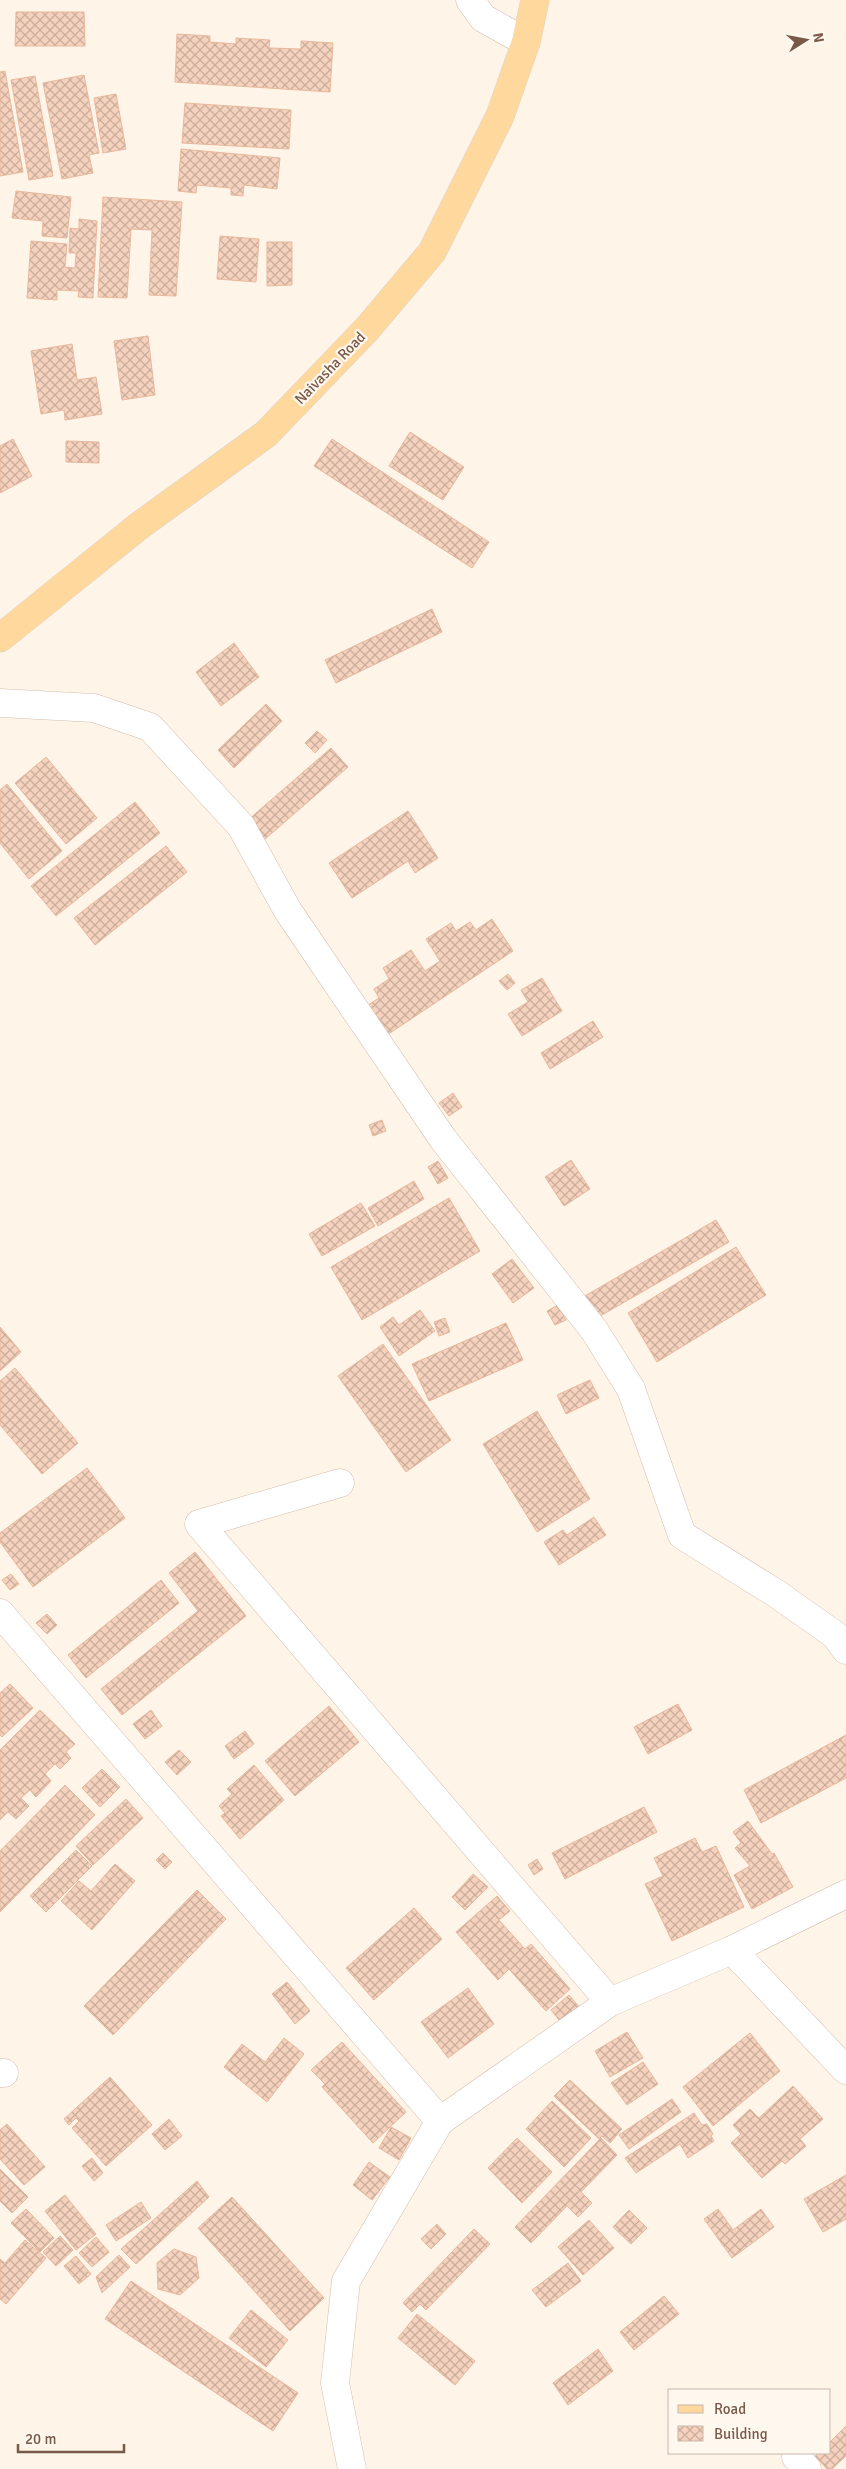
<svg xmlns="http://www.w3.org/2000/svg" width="846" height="2469" viewBox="0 0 846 2469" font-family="Signika,sans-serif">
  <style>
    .building { fill: url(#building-cross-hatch); stroke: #e9b89c }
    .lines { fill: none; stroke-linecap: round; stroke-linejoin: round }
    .minor-casing { stroke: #d3beae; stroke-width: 29 }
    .major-casing { stroke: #dcd4d0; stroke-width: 29 }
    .minor { stroke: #fff; stroke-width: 28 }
    .major { stroke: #ffd89d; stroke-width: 28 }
    .labels { text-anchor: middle; stroke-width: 4.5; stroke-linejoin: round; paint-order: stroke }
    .street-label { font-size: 15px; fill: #7a5949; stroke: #fff8ef }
  </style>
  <defs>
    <pattern id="building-cross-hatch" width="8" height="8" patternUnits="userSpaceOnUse" patternTransform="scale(1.25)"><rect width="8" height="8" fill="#f5d2bd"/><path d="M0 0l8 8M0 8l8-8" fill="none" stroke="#cbad9c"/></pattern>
  </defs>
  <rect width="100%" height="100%" fill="#fef4e7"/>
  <g class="building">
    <polygon points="16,12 84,12 85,46 15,46"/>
    <polygon points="177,34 210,36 210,42 236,44 236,38 270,40 269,48 301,49 301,41 333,43 330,92 175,82"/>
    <polygon points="5,71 23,172 0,176 0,72"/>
    <polygon points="84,75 99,153 89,155 93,173 62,179 43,83"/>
    <polygon points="35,76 53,176 29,180 11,80"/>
    <polygon points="116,94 126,149 103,153 94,98"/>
    <polygon points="185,103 291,110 289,149 182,143"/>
    <polygon points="181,149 280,158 277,189 244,185 243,196 231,195 231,188 197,185 196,193 178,191"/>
    <polygon points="16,191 71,197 67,238 42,236 43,221 12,218"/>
    <polygon points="103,197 182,202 176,296 149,295 152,230 131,229 127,298 98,297"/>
    <polygon points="79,219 97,221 93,298 78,297 79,291 57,290 57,300 27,298 31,241 67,244 65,267 75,268 76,253 69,253 70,228 79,229"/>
    <polygon points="220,236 259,239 256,282 217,279"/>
    <polygon points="267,242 292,242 292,285 267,286"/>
    <polygon points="148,336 155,395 122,400 114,341"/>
    <polygon points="72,344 77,380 96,377 102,414 65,420 64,410 41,414 31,351"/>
    <polygon points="410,432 464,467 443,500 389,466"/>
    <polygon points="13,439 32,476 0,493 0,446"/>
    <polygon points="332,439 489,542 472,568 314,466"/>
    <polygon points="66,441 99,442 99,463 66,462"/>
    <polygon points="432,609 442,632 336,683 325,660"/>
    <polygon points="234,643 259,677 221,706 196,672"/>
    <polygon points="266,704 282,721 234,768 218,750"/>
    <polygon points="317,731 327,740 315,753 305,743"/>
    <polygon points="331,748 348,767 264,840 248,820"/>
    <polygon points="46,757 97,818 66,844 15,783"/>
    <polygon points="7,784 62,851 29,879 0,843 0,790"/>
    <polygon points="135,802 160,833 56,916 31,886"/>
    <polygon points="408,811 438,858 415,873 408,861 352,898 329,863"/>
    <polygon points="166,846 187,872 95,945 74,918"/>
    <polygon points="492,919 513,951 387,1035 368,1005 379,998 374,989 389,979 383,968 411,950 425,971 440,961 426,939 451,923 456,931 470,922 476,930"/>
    <polygon points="508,974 515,983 507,990 499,981"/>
    <polygon points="542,978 562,1011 522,1036 508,1014 528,1002 521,990"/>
    <polygon points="593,1021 603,1037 550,1069 541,1053"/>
    <polygon points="453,1093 462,1107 449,1116 439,1103"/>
    <polygon points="382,1120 386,1131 373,1136 369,1125"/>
    <polygon points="571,1160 590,1189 564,1206 545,1177"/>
    <polygon points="438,1161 448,1178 438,1184 428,1167"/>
    <polygon points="414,1181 424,1199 378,1226 368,1208"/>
    <polygon points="449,1198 480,1251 362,1320 331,1267"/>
    <polygon points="361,1203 375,1226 322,1256 309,1234"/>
    <polygon points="716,1220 729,1242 595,1319 583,1297"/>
    <polygon points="736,1247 766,1295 657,1362 628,1313"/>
    <polygon points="512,1259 534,1288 513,1303 492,1274"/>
    <polygon points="558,1305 566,1320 555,1325 547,1311"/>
    <polygon points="420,1310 435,1331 399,1356 380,1327 393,1317 399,1325"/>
    <polygon points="445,1318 450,1332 439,1336 434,1322"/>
    <polygon points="506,1323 523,1360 429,1401 412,1364"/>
    <polygon points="0,1327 21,1352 0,1371"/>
    <polygon points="383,1344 451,1440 406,1472 338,1376"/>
    <polygon points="15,1368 78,1443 42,1474 0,1425 0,1381"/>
    <polygon points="590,1380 599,1398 566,1414 557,1395"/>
    <polygon points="537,1411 590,1499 537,1532 483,1444"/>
    <polygon points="87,1468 125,1518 33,1587 0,1542 0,1533"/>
    <polygon points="594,1517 606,1535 559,1565 544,1542 563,1530 567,1535"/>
    <polygon points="195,1552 246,1616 122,1715 101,1689 198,1611 169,1573"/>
    <polygon points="11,1574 19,1584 10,1590 2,1580"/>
    <polygon points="161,1580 179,1603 86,1678 68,1655"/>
    <polygon points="47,1614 57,1625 47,1634 36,1623"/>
    <polygon points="10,1684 33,1708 2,1737 0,1735 0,1693"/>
    <polygon points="678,1704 692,1730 648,1754 634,1727"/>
    <polygon points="329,1706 359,1742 295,1796 265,1761"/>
    <polygon points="40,1710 75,1744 66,1752 71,1758 60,1769 55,1764 45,1774 51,1781 36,1797 30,1790 21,1798 29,1806 16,1819 8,1812 0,1820 0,1750"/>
    <polygon points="151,1710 162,1726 145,1739 133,1724"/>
    <polygon points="245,1731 254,1744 234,1759 225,1746"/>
    <polygon points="846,1735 846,1778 761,1823 744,1790"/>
    <polygon points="179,1750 191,1762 177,1775 165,1762"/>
    <polygon points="254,1765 284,1800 240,1839 221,1816 225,1813 219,1806 232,1794 227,1789"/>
    <polygon points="102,1769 120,1787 100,1807 82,1788"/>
    <polygon points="65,1785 95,1815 0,1912 0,1851"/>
    <polygon points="126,1799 143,1818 93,1865 76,1846"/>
    <polygon points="644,1807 657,1832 565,1879 552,1853"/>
    <polygon points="748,1821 772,1854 774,1853 793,1887 752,1909 734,1875 750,1866 735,1848 741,1843 733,1832"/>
    <polygon points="695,1838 702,1852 716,1846 744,1907 672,1941 645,1884 663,1876 654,1858"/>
    <polygon points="76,1850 92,1866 46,1912 30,1896"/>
    <polygon points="163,1853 172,1862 165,1869 156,1860"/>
    <polygon points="537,1859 543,1869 534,1875 528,1865"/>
    <polygon points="115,1864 135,1881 92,1930 61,1901 79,1881 91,1891"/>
    <polygon points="473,1874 488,1887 465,1910 452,1897"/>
    <polygon points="197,1890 226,1919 113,2035 84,2006"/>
    <polygon points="497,1896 510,1911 499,1920 525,1949 531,1944 570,1989 546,2011 509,1969 498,1980 456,1932"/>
    <polygon points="414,1908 442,1939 374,2000 346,1968"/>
    <polygon points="287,1982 310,2011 295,2024 272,1994"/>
    <polygon points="468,1988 494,2024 448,2058 421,2022"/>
    <polygon points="569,1995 581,2009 563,2025 551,2010"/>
    <polygon points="627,2032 643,2058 610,2077 595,2051"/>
    <polygon points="750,2033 780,2071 713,2126 683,2087"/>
    <polygon points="284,2038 304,2054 267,2102 224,2067 242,2044 265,2062"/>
    <polygon points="342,2042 406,2112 373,2143 322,2087 325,2084 311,2070"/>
    <polygon points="643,2062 658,2084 627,2105 611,2083"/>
    <polygon points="110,2077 152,2125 106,2166 72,2128 79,2121 76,2118 69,2125 64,2119"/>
    <polygon points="570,2080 622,2129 610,2143 602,2136 599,2139 554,2096"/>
    <polygon points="793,2086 823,2119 800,2139 806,2146 785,2164 782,2161 762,2178 731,2143 741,2134 733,2125 750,2109 759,2118"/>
    <polygon points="672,2099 681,2112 629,2149 619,2135"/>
    <polygon points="552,2101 591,2138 564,2167 526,2129"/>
    <polygon points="694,2113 702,2125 707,2124 713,2134 711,2136 714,2141 688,2158 680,2144 636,2173 625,2158"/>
    <polygon points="169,2119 182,2136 165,2150 152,2134"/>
    <polygon points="7,2124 45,2167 24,2185 0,2159 0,2130"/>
    <polygon points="391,2127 411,2138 399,2160 379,2148"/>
    <polygon points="517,2138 552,2172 522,2203 488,2168"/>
    <polygon points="601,2138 617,2155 581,2192 592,2203 578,2217 567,2206 531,2243 515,2227"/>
    <polygon points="92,2158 103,2173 94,2181 82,2166"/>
    <polygon points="369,2162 390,2177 372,2200 353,2185"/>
    <polygon points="0,2169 28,2197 12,2213 0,2201"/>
    <polygon points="846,2175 846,2219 823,2232 804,2199"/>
    <polygon points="197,2181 209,2197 136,2264 121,2249"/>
    <polygon points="65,2195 96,2234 76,2250 45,2211"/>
    <polygon points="232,2197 324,2298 290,2331 198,2228"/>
    <polygon points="141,2202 151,2218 116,2241 106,2225"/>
    <polygon points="26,2209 54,2238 40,2252 11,2223"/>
    <polygon points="718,2209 733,2230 761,2209 774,2227 732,2258 704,2219"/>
    <polygon points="629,2210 647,2228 631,2244 613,2227"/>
    <polygon points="589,2220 614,2248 583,2275 558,2247"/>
    <polygon points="437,2224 446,2234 431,2249 421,2239"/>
    <polygon points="474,2229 490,2244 426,2310 420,2304 412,2312 403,2303"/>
    <polygon points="60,2236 73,2250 56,2266 43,2252"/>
    <polygon points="96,2237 109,2252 92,2267 79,2253"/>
    <polygon points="25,2240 46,2258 6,2304 0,2299 0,2259 5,2263"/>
    <polygon points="174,2249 196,2257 199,2278 180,2295 158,2289 157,2263"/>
    <polygon points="119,2255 130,2267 102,2293 96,2277"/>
    <polygon points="76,2256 91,2274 79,2284 64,2266"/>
    <polygon points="568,2263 581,2281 546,2307 532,2290"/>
    <polygon points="131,2281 298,2393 273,2431 105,2319"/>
    <polygon points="664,2296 679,2314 634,2350 620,2332"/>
    <polygon points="251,2310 288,2340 266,2367 229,2338"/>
    <polygon points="417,2314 475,2361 455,2385 398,2338"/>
    <polygon points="598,2349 613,2371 568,2405 553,2383"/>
    <polygon points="846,2426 846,2456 832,2469 827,2469 815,2456 819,2453 830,2453 830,2442"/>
  </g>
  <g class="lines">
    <g class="minor-casing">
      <g id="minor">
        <polyline points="470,0 483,18 526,42"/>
        <polyline points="0,703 94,708 150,727 241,826 288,911 443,1139 594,1330 631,1389 682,1535 777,1594 835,1635 846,1650"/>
        <polyline points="340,1483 199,1524 610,2002"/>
        <polyline points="0,1613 440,2121 346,2281 335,2383 352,2469"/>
        <polyline points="732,1950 846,2070"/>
        <polyline points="0,2073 4,2073"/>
        <polyline points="440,2121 610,2002 732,1950 846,1894"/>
        <polyline points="796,2457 807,2469"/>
      </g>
    </g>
    <g class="major-casing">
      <polyline id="major" points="0,638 139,526 266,434 367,329 432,252 500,116 526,42 535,0"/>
    </g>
    <use href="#minor" class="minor"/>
    <use href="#major" class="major"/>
  </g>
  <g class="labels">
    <g class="street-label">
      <text transform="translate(330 368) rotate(-46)" y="5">Naivasha Road</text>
    </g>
  </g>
  <rect x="668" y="2389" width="162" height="65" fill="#fff8ef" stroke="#cab8ad"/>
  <rect x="678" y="2405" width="25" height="8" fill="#ffd89d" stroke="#cab8ad"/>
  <text x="714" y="2414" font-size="15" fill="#7a5949">Road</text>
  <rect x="678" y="2426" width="25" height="15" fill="url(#building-cross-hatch)" stroke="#cab8ad"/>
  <text x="714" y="2439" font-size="15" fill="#7a5949">Building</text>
  <g transform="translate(806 40) rotate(79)" stroke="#fff8ef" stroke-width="4" paint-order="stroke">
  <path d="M0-4L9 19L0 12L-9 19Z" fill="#7a5949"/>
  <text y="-8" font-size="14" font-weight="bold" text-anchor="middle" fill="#7a5949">N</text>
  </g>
  <path d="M18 2444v8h106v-8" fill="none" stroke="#7a5949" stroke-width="2.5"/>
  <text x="25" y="2444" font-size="15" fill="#7a5949" stroke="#fff8ef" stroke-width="4" paint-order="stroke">20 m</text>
</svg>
